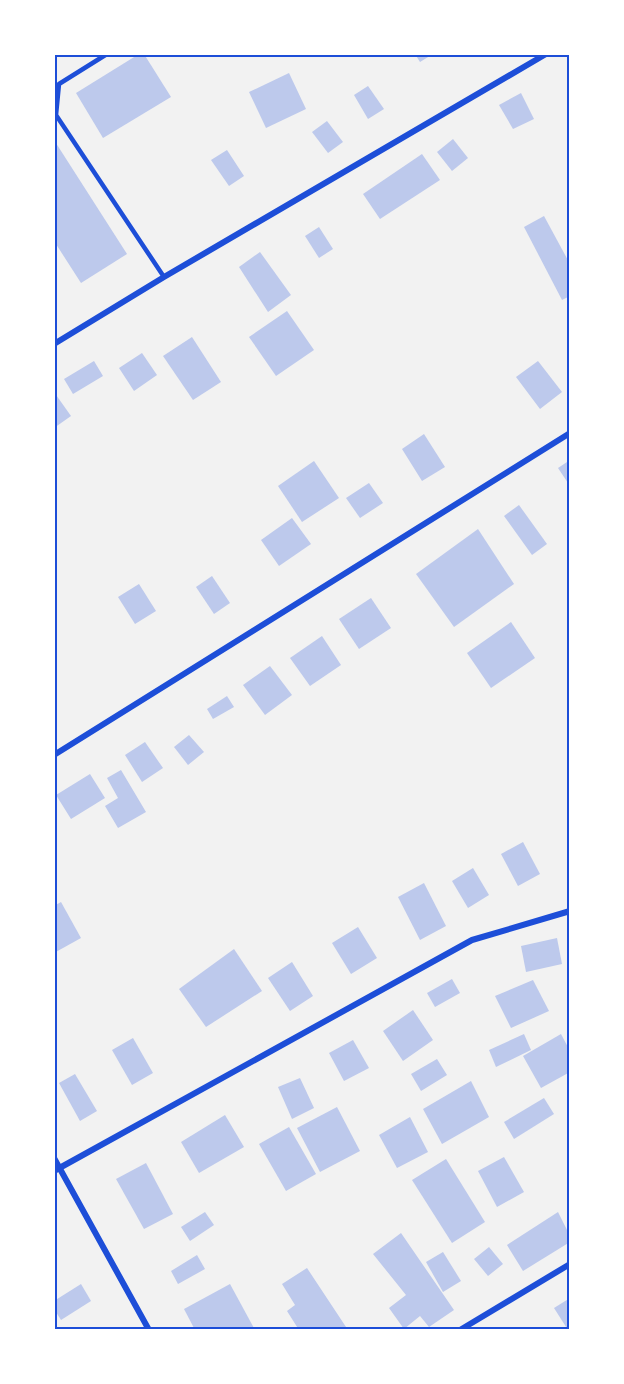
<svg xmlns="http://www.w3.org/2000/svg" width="624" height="1384" viewBox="0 0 624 1384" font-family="Commissioner,sans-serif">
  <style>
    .building { fill: #bdc9ec }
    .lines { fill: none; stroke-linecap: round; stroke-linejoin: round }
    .service { stroke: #1d4ed8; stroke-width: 4.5 }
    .minor { stroke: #1d4ed8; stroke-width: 6 }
    .neatline { fill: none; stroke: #1d4ed8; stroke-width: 2 }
  </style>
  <rect width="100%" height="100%" fill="#f2f2f2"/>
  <g class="building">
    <polygon points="139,54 144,54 171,97 103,138 76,93"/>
    <polygon points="415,54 433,54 420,62"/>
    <polygon points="289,73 306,109 266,128 249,92"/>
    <polygon points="368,86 384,109 368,119 354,95"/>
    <polygon points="521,93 534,119 513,129 499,105"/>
    <polygon points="327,121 343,142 328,153 312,132"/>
    <polygon points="453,139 468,158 452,171 437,152"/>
    <polygon points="54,140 127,254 81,283 54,241"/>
    <polygon points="227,150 244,176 229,186 211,160"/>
    <polygon points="422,154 440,180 380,219 363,194"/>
    <polygon points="544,216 570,264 570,296 562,300 524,227"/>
    <polygon points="319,227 333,249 319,258 305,236"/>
    <polygon points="260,252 291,295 268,312 239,267"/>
    <polygon points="287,311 314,350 276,376 249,337"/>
    <polygon points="192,337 221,382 193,400 163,356"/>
    <polygon points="142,353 157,375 134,391 119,368"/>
    <polygon points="94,361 103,376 73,394 64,379"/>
    <polygon points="538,361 562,392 540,409 516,377"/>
    <polygon points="54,392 71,416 54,428"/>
    <polygon points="424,434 445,467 422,481 402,449"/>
    <polygon points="570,460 570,486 558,468"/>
    <polygon points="314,461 339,498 302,522 278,486"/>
    <polygon points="369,483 383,503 360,518 346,498"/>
    <polygon points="519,505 547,544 532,555 504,516"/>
    <polygon points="292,518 311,544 279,566 261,540"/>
    <polygon points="478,529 514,584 454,627 416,574"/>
    <polygon points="212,576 230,603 214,614 196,587"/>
    <polygon points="139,584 156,611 135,624 118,597"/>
    <polygon points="371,598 391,628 359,649 339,619"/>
    <polygon points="511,622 535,658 491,688 467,653"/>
    <polygon points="322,636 341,665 310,686 290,658"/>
    <polygon points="270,666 292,695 265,715 243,685"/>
    <polygon points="227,696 234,707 213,719 207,709"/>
    <polygon points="189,735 204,752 188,765 174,747"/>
    <polygon points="145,742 163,768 142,782 125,755"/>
    <polygon points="121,770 146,812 118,828 105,806 118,798 107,778"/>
    <polygon points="90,774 105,798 71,819 56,795"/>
    <polygon points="523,842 540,874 518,886 501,854"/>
    <polygon points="473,868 489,895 468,908 452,881"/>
    <polygon points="424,883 446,926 420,940 398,897"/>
    <polygon points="61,902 81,938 54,953 54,906"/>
    <polygon points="358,927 377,958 351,974 332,943"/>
    <polygon points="557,938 562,964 526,972 521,946"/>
    <polygon points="234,949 262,991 206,1027 179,989"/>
    <polygon points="292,962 313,996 290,1011 268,978"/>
    <polygon points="452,979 460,993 435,1007 427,993"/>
    <polygon points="533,980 549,1011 511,1028 495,996"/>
    <polygon points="413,1010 433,1040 403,1061 383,1031"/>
    <polygon points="524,1034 531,1050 496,1067 489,1050"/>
    <polygon points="561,1034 570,1051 570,1072 541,1088 523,1056"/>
    <polygon points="133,1038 153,1073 132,1085 112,1050"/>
    <polygon points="353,1040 369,1068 344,1081 329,1053"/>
    <polygon points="437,1059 447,1075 421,1091 411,1074"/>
    <polygon points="75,1074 97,1111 80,1121 59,1083"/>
    <polygon points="300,1078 314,1108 292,1119 278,1087"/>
    <polygon points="471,1081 489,1117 442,1144 423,1109"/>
    <polygon points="544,1098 554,1114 514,1139 504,1122"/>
    <polygon points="337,1107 360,1151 320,1172 297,1128"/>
    <polygon points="225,1115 244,1147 199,1173 181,1142"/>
    <polygon points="410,1117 428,1152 397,1168 379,1135"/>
    <polygon points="289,1127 316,1174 286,1191 259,1144"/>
    <polygon points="504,1157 524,1192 497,1207 478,1171"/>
    <polygon points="446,1159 485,1222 452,1243 412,1180"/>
    <polygon points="146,1163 173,1214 144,1229 116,1179"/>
    <polygon points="205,1212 214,1225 190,1241 181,1227"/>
    <polygon points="558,1212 570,1236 570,1242 523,1271 507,1245"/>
    <polygon points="401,1233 454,1310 429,1327 420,1316 404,1329 389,1308 406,1295 373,1254"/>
    <polygon points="489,1247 503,1264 488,1276 474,1259"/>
    <polygon points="443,1252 461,1281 443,1292 426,1262"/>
    <polygon points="197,1255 205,1269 178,1284 171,1271"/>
    <polygon points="307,1268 348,1330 299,1330 287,1311 295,1305 282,1284"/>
    <polygon points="81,1284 91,1301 61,1320 54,1309 54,1301"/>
    <polygon points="230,1284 255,1330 195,1330 184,1309"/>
    <polygon points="570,1298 570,1330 568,1330 554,1308"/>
  </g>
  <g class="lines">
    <polyline class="service" points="107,54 59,84 56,115 164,277"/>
    <g class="minor">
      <polyline points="54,344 164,277 546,54"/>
      <polyline points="54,755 570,433"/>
      <polyline points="54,1158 149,1330"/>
      <polyline points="54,1171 472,940 570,911"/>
      <polyline points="460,1330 570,1264"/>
    </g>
  </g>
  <rect width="624" height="1384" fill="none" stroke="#ffffff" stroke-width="111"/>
  <rect x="56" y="56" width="512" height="1272" class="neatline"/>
</svg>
